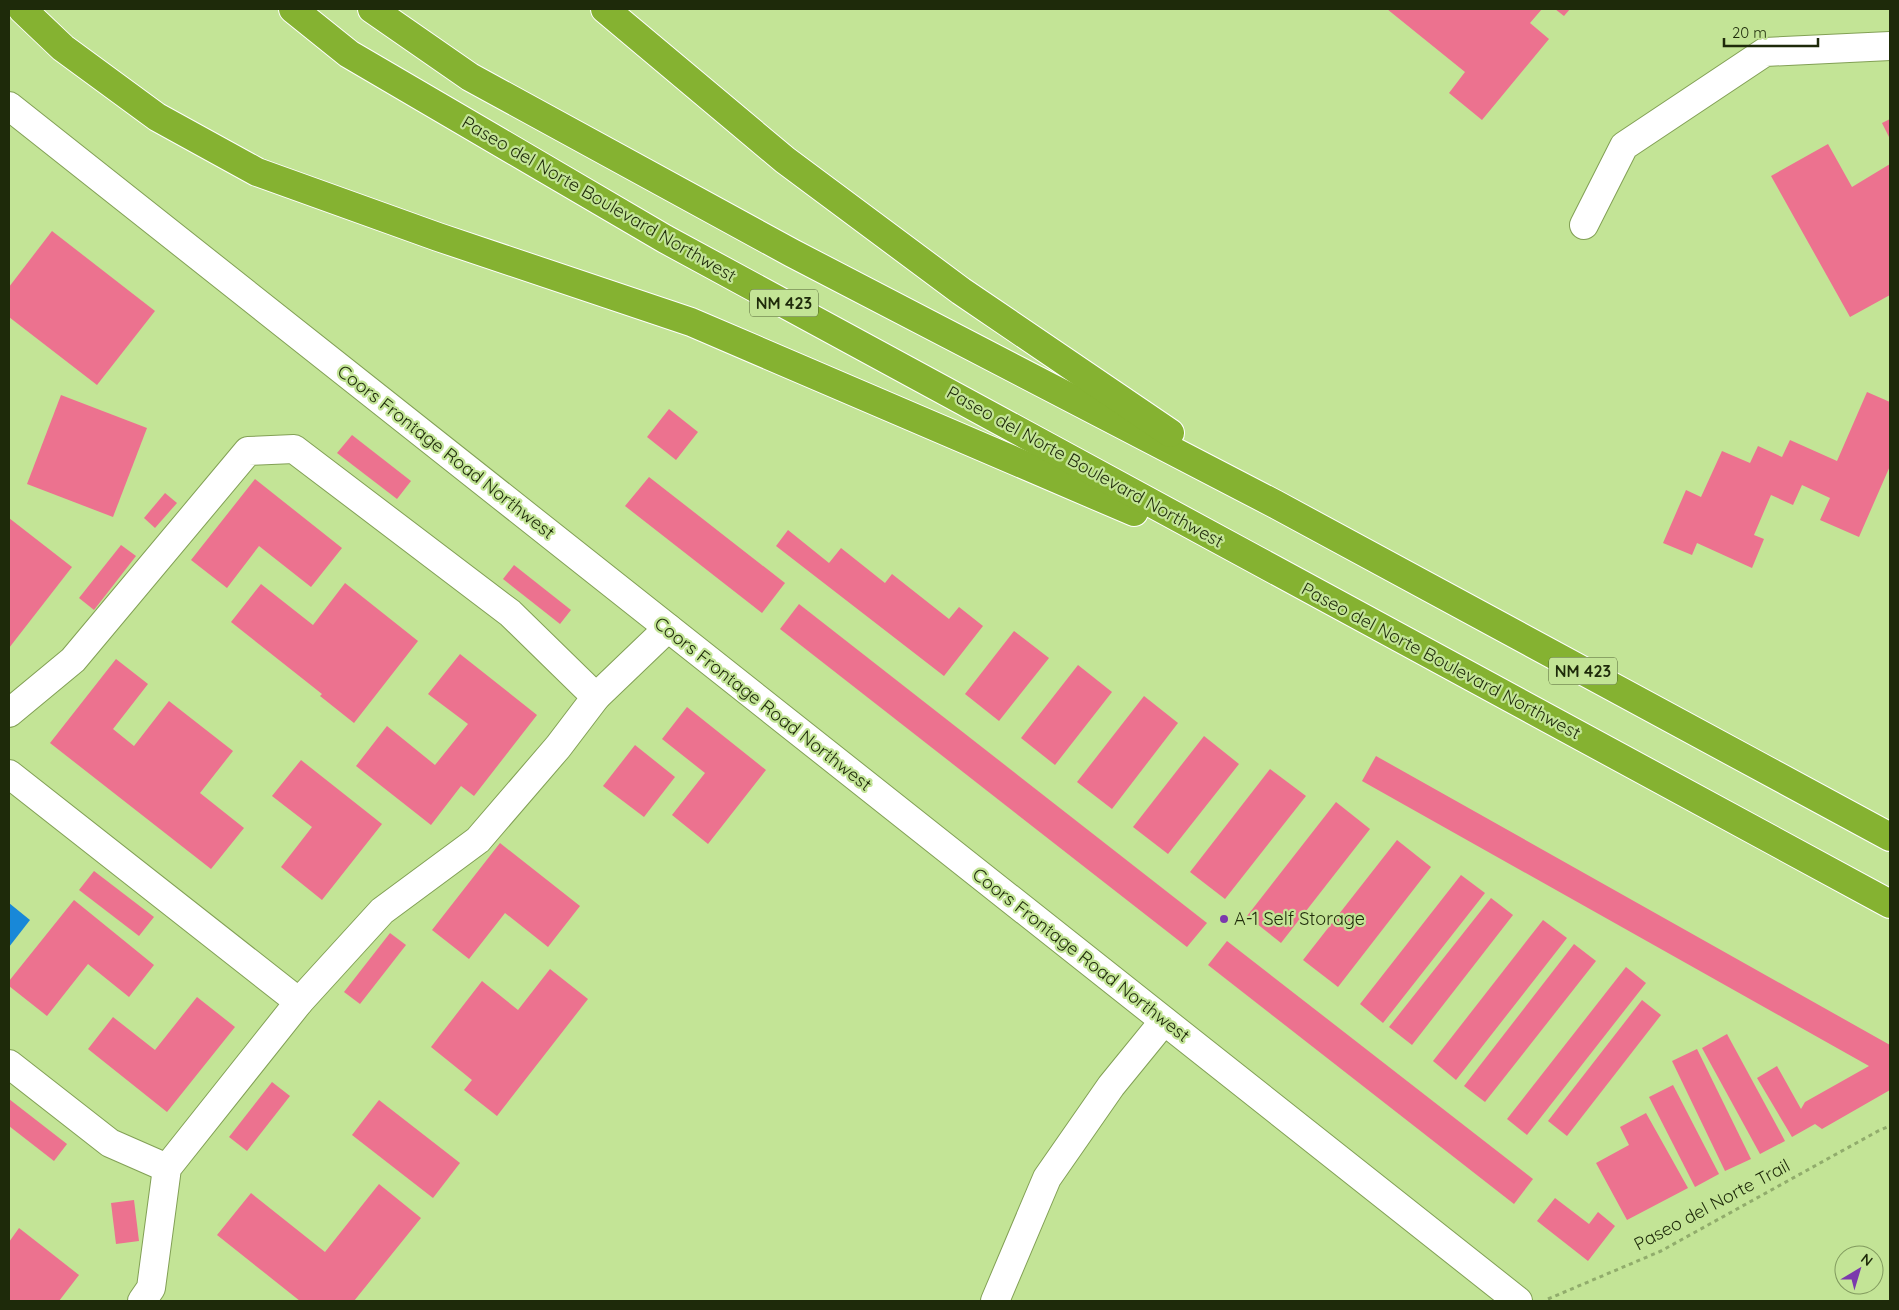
<svg xmlns="http://www.w3.org/2000/svg" width="1899" height="1310" viewBox="0 0 1899 1310" font-family="Quicksand,sans-serif">
  <style>
    .water { fill: #1888d8 }
    .building { fill: #ec728f }
    .lines { fill: none; stroke-linecap: round; stroke-linejoin: round }
    .minor-casing { stroke: #82a055; stroke-width: 30 }
    .highway-casing { stroke: #fff; stroke-width: 30 }
    .path { stroke: #91ac6c; stroke-width: 3; stroke-dasharray: 4 4; stroke-linecap: butt }
    .minor { stroke: #fff; stroke-width: 28 }
    .highway { stroke: #85b231; stroke-width: 28 }
    .poi-dot { fill: #7b39ad; stroke: #c3e496; stroke-width: 2 }
    .labels { text-anchor: middle; stroke-width: 4.5; stroke-linejoin: round; paint-order: stroke }
    .shield { fill: #c3e496; stroke: #506234; stroke-width: 1 }
    .shield-label { font-size: 16px; font-weight: bold; fill: #1e2a0a }
    .street-label { font-size: 18px; fill: #1e2a0a; stroke: #c3e496 }
    .poi-label { font-size: 18px; fill: #1e2a0a; stroke: #c3e496; text-anchor: start }
  </style>
  <rect width="100%" height="100%" fill="#c3e496"/>
  <polygon class="water" points="9,903 30,920 9,947"/>
  <g class="building">
    <polygon points="1387,9 1542,9 1530,23 1549,39 1482,120 1449,93 1465,72"/>
    <polygon points="1555,9 1570,9 1564,16"/>
    <polygon points="1890,119 1890,139 1882,123"/>
    <polygon points="1828,144 1852,187 1890,164 1890,295 1850,317 1771,176"/>
    <polygon points="52,231 155,311 97,385 9,317 9,287"/>
    <polygon points="1867,392 1890,402 1890,466 1859,537 1820,520 1830,498 1802,485 1793,505 1771,495 1754,535 1764,539 1752,568 1697,543 1692,555 1663,543 1686,490 1701,497 1722,451 1750,463 1758,446 1782,457 1790,440 1837,461"/>
    <polygon points="61,395 147,428 113,517 27,484"/>
    <polygon points="669,409 698,432 676,460 647,437"/>
    <polygon points="352,435 411,481 397,499 337,453"/>
    <polygon points="649,477 785,583 762,613 625,506"/>
    <polygon points="255,479 342,548 311,587 259,546 227,588 191,560"/>
    <polygon points="165,493 177,503 155,528 144,518"/>
    <polygon points="9,518 72,567 9,648"/>
    <polygon points="788,530 829,563 841,548 885,583 892,574 949,619 959,607 983,626 944,676 776,546"/>
    <polygon points="121,545 136,556 94,610 79,598"/>
    <polygon points="514,565 571,610 560,624 503,579"/>
    <polygon points="345,583 418,641 354,723 320,696 322,694 231,622 261,584 313,625"/>
    <polygon points="799,604 1207,923 1187,947 780,629"/>
    <polygon points="1014,631 1049,658 999,721 965,694"/>
    <polygon points="460,654 537,715 474,796 461,786 431,825 356,766 387,726 435,765 468,724 428,694"/>
    <polygon points="116,659 148,684 113,729 134,746 169,701 233,751 200,793 244,828 211,869 50,743"/>
    <polygon points="1078,665 1112,692 1055,765 1021,738"/>
    <polygon points="1144,696 1178,723 1112,809 1077,782"/>
    <polygon points="687,707 766,770 708,844 672,815 705,773 662,739"/>
    <polygon points="1204,736 1239,764 1168,854 1133,827"/>
    <polygon points="635,745 675,777 644,817 603,786"/>
    <polygon points="1376,756 1890,1045 1890,1090 1822,1129 1815,1124 1792,1137 1757,1078 1777,1066 1801,1109 1805,1102 1869,1066 1362,781"/>
    <polygon points="301,760 382,824 322,900 281,867 312,827 272,796"/>
    <polygon points="1270,769 1306,796 1225,899 1190,872"/>
    <polygon points="1336,802 1370,829 1281,943 1247,916"/>
    <polygon points="1397,840 1431,867 1338,987 1303,960"/>
    <polygon points="500,843 580,906 548,947 505,913 469,959 432,930"/>
    <polygon points="94,871 154,917 139,936 79,890"/>
    <polygon points="1461,875 1485,893 1383,1023 1360,1004"/>
    <polygon points="1491,898 1513,915 1412,1045 1389,1027"/>
    <polygon points="74,900 154,965 129,997 88,964 47,1016 9,986 9,981"/>
    <polygon points="1543,920 1567,938 1456,1080 1433,1061"/>
    <polygon points="390,933 406,945 360,1004 344,992"/>
    <polygon points="1227,941 1533,1179 1514,1204 1208,965"/>
    <polygon points="1574,944 1596,961 1485,1102 1464,1086"/>
    <polygon points="1626,967 1646,983 1527,1135 1507,1119"/>
    <polygon points="550,969 588,999 497,1116 464,1090 472,1080 431,1047 482,981 518,1010"/>
    <polygon points="197,997 235,1027 167,1112 88,1049 113,1017 155,1050"/>
    <polygon points="1642,1000 1661,1015 1567,1136 1548,1121"/>
    <polygon points="1727,1034 1785,1141 1760,1154 1702,1048"/>
    <polygon points="1697,1049 1751,1159 1725,1171 1672,1061"/>
    <polygon points="272,1082 290,1096 247,1151 229,1137"/>
    <polygon points="1673,1085 1719,1174 1695,1187 1649,1097"/>
    <polygon points="9,1099 67,1144 54,1161 9,1126"/>
    <polygon points="379,1100 460,1163 433,1198 352,1135"/>
    <polygon points="1646,1113 1688,1188 1627,1220 1596,1163 1629,1145 1620,1127"/>
    <polygon points="379,1184 421,1218 354,1301 300,1301 217,1235 251,1193 325,1252"/>
    <polygon points="1555,1198 1589,1224 1598,1212 1615,1226 1588,1261 1537,1221"/>
    <polygon points="134,1200 139,1241 116,1244 111,1203"/>
    <polygon points="19,1228 79,1275 59,1301 9,1301 9,1242"/>
  </g>
  <g class="lines">
    <g class="minor-casing">
      <g id="minor">
        <polyline points="9,106 1518,1301"/>
        <polyline points="1584,225 1624,146 1765,52 1890,46"/>
        <polyline points="9,713 73,660 248,451 294,449 510,613 596,697"/>
        <polyline points="9,774 299,1002 382,911 478,840 558,747 596,697 668,628"/>
        <polyline points="9,1064 110,1143 167,1168"/>
        <polyline points="142,1301 151,1288 167,1168 299,1002"/>
        <polyline points="995,1301 1047,1178 1111,1086 1164,1021"/>
      </g>
    </g>
    <g class="highway-casing">
      <g id="highway">
        <polyline points="22,9 63,48 157,117 257,172 438,237 691,322 1134,512"/>
        <polyline points="293,9 349,54 665,239 1890,904"/>
        <polyline points="372,9 470,77 792,253 1275,504 1890,837"/>
        <polyline points="605,9 785,160 961,291 1170,433"/>
      </g>
    </g>
    <polyline class="path" points="1548,1299 1661,1251 1878,1131 1890,1126"/>
    <use href="#minor" class="minor"/>
    <use href="#highway" class="highway"/>
  </g>
  <circle class="poi-dot" cx="1224" cy="919" r="5"/>
  <g class="labels">
    <g class="shield">
      <rect x="750" y="289.5" width="68" height="27" rx="4"/>
      <rect x="1549" y="657.5" width="68" height="27" rx="4"/>
    </g>
    <g class="shield-label">
      <text x="784" y="309">NM 423</text>
      <text x="1583" y="677">NM 423</text>
    </g>
    <g class="street-label">
      <text transform="translate(599 199) rotate(30)" y="6">Paseo del Norte Boulevard Northwest</text>
      <text transform="translate(446 452) rotate(38)" y="6">Coors Frontage Road Northwest</text>
      <text transform="translate(1085 467) rotate(29)" y="6">Paseo del Norte Boulevard Northwest</text>
      <text transform="translate(1441 661) rotate(28)" y="6">Paseo del Norte Boulevard Northwest</text>
      <text transform="translate(763 704) rotate(38)" y="6">Coors Frontage Road Northwest</text>
      <text transform="translate(1081 955) rotate(38)" y="6">Coors Frontage Road Northwest</text>
      <text transform="translate(1712 1205) rotate(-28)" y="6">Paseo del Norte Trail</text>
    </g>
    <g class="poi-label">
      <text x="1234" y="925">A-1 Self Storage</text>
    </g>
  </g>
  <rect width="1899" height="1310" fill="none" stroke="#1e2a0a" stroke-width="20"/>
  <g transform="translate(1859 1270) rotate(38)"><circle r="24" fill="#c3e496" stroke="#819a5e"/>
  <path d="M0-4L9 19L0 12L-9 19Z" fill="#7b39ad"/>
  <text y="-8" font-size="14" font-weight="bold" text-anchor="middle" fill="#1e2a0a">N</text>
  </g>
  <path d="M1724 38v8h94v-8" fill="none" stroke="#1e2a0a" stroke-width="2.5"/>
  <text x="1732" y="38" font-size="15" fill="#1e2a0a" stroke="#c3e496" stroke-width="4" paint-order="stroke">20 m</text>
</svg>
